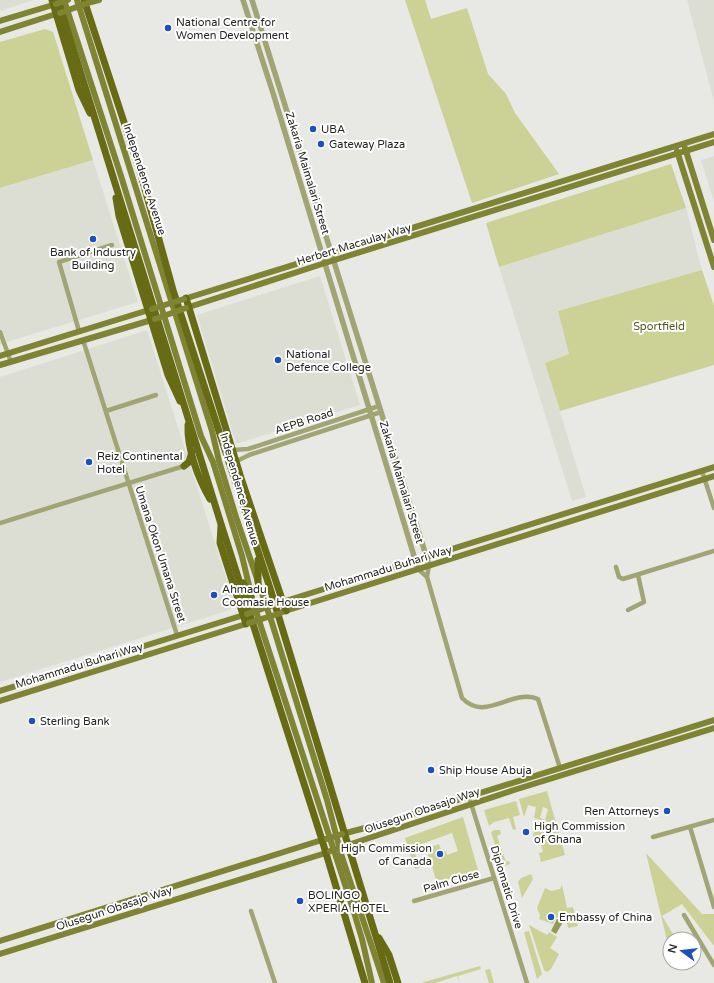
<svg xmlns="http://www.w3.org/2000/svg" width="714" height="983" viewBox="0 0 714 983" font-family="'Varela Round',sans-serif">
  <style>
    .built { fill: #ddded3 }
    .green { fill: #ccd195; fill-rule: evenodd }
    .water { fill: #959b55 }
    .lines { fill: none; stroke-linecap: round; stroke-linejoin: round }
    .minor { stroke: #a1a573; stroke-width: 4.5 }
    .tertiary { stroke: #a1a573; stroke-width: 5.5 }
    .secondary { stroke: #7f8433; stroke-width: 6 }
    .primary { stroke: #676b14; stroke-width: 7 }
    .secondary-bridge { stroke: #7f8433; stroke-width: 6 }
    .poi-dot { fill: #1b50bd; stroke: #fff; stroke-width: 1.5 }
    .labels { text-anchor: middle; stroke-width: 4; stroke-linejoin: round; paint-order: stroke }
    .poi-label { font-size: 11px; fill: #242422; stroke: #fff; text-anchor: start }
    .street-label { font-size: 11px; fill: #242422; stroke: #fff }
    .park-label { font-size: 11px; fill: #525521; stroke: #fff }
  </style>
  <rect width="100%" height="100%" fill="#e8e8e4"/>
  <g class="built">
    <polygon points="0,0 33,0 0,11"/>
    <polygon points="687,0 714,0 714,101"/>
    <polygon points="714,156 714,202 701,160"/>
    <polygon points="93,160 138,302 0,344 0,188"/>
    <polygon points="686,208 702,270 558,311 569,354 545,363 586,497 572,501 499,267"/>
    <polygon points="320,276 360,405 236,444 197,315"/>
    <polygon points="147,330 234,603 230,610 0,682 0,377"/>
  </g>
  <g class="green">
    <polygon points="405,0 425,0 431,19 467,8 488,74 506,94 515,113 559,174 472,203"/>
    <polygon points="45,29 53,32 93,160 0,188 0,42"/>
    <polygon points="671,164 686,208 499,267 486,223"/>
    <polygon points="702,270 714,306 714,365 560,411 545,363 569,354 558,311"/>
    <path d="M547 791 565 855 541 862 539 853 543 852 539 838 533 837 534 831 538 832 541 820 534 818 536 807 528 805 524 817 519 799ZM543 807 548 809 545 820 540 818Z"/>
    <polygon points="516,801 520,815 513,817 516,829 513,830 509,818 494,822 489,826 484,810"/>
    <polygon points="463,817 478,870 437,883 427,850 429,847 439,844 442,852 446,851 447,855 458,851 452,833 413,847 418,863 422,862 423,866 415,869 405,838"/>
    <polygon points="495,830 500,830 501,834 497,836 506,862 509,861 510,864 504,866 503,864 501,864 491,832"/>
    <polygon points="646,853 702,914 714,914 714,946 682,904 662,916 676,939 670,939 670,953"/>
    <polygon points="531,874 533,879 522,898 518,882 521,878"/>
    <polygon points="562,885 567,908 573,907 578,926 568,928 565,915 556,918 553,924 539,919 540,915 537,908 545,888 551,891 560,889"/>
    <polygon points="529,925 547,935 549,932 557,937 550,948 559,954 551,969 547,972 544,970"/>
    <polygon points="529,931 542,974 537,979 524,932"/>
    <polygon points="480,966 481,969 458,976 460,983 457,976 435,983 421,983"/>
    <polygon points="490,969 494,983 489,983 485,970"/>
  </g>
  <polygon class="water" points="557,919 563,922 556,934 551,931"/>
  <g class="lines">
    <g class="minor">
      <polyline points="79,331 59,262 112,245"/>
      <polyline points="0,332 11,362"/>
      <polyline points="83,340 177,635"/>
      <polyline points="106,411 156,395"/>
      <polyline points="233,450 248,449 379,406"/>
      <polyline points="237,461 249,455 381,412"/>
      <polyline points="702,471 714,508"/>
      <polyline points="0,523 184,466"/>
      <path d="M429 565 427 577 462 698C486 723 511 688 538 699L560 768"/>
      <polyline points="616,567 619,577 623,579 714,551"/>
      <polyline points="418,569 427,577"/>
      <polyline points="628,610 644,602 638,575"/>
      <polyline points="469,797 527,983"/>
      <polyline points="690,827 714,907"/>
      <polyline points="653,837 714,820"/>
      <polyline points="414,901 494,878"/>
      <polyline points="251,911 275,983"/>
      <polyline points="684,915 714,965"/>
    </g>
    <g class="tertiary">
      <polyline points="243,0 273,93 418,569"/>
      <polyline points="252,0 429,565"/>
    </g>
    <g class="secondary">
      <polyline points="64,0 121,176 201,436 213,462 242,556 253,602 353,909 362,939 372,983"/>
      <polyline points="77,0 212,431 219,461 236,517 272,623 327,800 341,854 384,983"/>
      <polyline points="91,2 99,0"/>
      <polyline points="0,21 56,4"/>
      <polyline points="0,32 59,13"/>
      <polyline points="685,148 714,240"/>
      <polyline points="677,151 714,267"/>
      <polyline points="184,299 714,134"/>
      <polyline points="186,308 325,263 714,142"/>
      <polyline points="0,356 152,309"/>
      <polyline points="0,365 155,319"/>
      <polyline points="279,603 714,467"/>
      <polyline points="282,612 714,476"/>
      <polyline points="0,691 247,614"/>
      <polyline points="0,701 249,623"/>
      <polyline points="342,834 384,823 714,720"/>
      <polyline points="345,846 514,790 714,728"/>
      <polyline points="0,941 325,839"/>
      <polyline points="0,954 329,852"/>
    </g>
    <g class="primary">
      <polyline points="52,0 79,90 90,113"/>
      <polyline points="58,0 221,524 322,840 365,983"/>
      <polyline points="84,0 140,171 173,290 270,588 390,983"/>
      <polyline points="116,198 119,216 168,375 180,401"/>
      <polyline points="186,298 241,478 286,611"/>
      <path d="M188 425C187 449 198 478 210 499"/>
      <polyline points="184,466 189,462 192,452"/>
      <polyline points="221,526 220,543 246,624"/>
      <polyline points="258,560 258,582"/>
      <polyline points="243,583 253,602"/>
      <polyline points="379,938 389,955 398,983"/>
    </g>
    <g class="secondary-bridge">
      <polyline points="56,4 68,0"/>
      <polyline points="60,13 91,2"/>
      <polyline points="152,309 184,299"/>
      <polyline points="155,319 186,308"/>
      <polyline points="247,614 279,603"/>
      <polyline points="249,623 281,613"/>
      <polyline points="327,839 342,834"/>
      <polyline points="330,851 345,846"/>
    </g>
  </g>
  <g class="poi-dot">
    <circle cx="168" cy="28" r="4"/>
    <circle cx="313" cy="129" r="4"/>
    <circle cx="321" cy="144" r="4"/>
    <circle cx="93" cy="239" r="4"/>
    <circle cx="278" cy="360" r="4"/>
    <circle cx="89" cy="462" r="4"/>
    <circle cx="214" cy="595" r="4"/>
    <circle cx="32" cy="721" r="4"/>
    <circle cx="431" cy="770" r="4"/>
    <circle cx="667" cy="811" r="4"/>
    <circle cx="526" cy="832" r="4"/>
    <circle cx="440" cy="854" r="4"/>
    <circle cx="300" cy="901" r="4"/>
    <circle cx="551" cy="917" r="4"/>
  </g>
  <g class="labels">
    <g class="poi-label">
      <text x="176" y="26">National Centre for<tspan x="176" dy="13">Women Development</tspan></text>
      <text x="321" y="133">UBA</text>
      <text x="329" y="148">Gateway Plaza</text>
      <text x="93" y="256" text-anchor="middle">Bank of Industry<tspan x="93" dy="13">Building</tspan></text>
      <text x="286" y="358">National<tspan x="286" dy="13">Defence College</tspan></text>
      <text x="97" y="460">Reiz Continental<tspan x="97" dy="13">Hotel</tspan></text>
      <text x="222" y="593">Ahmadu<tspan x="222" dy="13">Coomasie House</tspan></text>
      <text x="40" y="725">Sterling Bank</text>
      <text x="439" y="774">Ship House Abuja</text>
      <text x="659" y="815" text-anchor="end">Ren Attorneys</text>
      <text x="534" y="830">High Commission<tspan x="534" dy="13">of Ghana</tspan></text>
      <text x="432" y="852" text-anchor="end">High Commission<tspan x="432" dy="13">of Canada</tspan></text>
      <text x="308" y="899">BOLINGO<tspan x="308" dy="13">XPERIA HOTEL</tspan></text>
      <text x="559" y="921">Embassy of China</text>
    </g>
    <g class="street-label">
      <text transform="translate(308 173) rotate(73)" y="4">Zakaria Maimalari Street</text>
      <text transform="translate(145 179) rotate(72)" y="4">Independence Avenue</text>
      <text transform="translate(354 244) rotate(-17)" y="4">Herbert Macaulay Way</text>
      <text transform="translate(304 421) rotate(-18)" y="4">AEPB Road</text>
      <text transform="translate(402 482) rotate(73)" y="4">Zakaria Maimalari Street</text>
      <text transform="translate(240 489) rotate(74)" y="4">Independence Avenue</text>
      <text transform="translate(161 554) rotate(72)" y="4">Umana Okon Umana Street</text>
      <text transform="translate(388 568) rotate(-17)" y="4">Mohammadu Buhari Way</text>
      <text transform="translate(79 665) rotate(-17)" y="4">Mohammadu Buhari Way</text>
      <text transform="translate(422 810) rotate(-19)" y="4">Olusegun Obasajo Way</text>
      <text transform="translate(451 881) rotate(-16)" y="4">Palm Close</text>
      <text transform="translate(507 887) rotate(73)" y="4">Diplomatic Drive</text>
      <text transform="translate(114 908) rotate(-18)" y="4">Olusegun Obasajo Way</text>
    </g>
    <g class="park-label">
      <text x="659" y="330">Sportfield</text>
    </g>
  </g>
  <g transform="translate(682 951) rotate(285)"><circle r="19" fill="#ffffff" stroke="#a7a7a7"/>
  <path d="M0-3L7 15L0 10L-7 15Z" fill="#1b50bd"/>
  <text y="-6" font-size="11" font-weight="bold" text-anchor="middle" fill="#242422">N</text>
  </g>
</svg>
